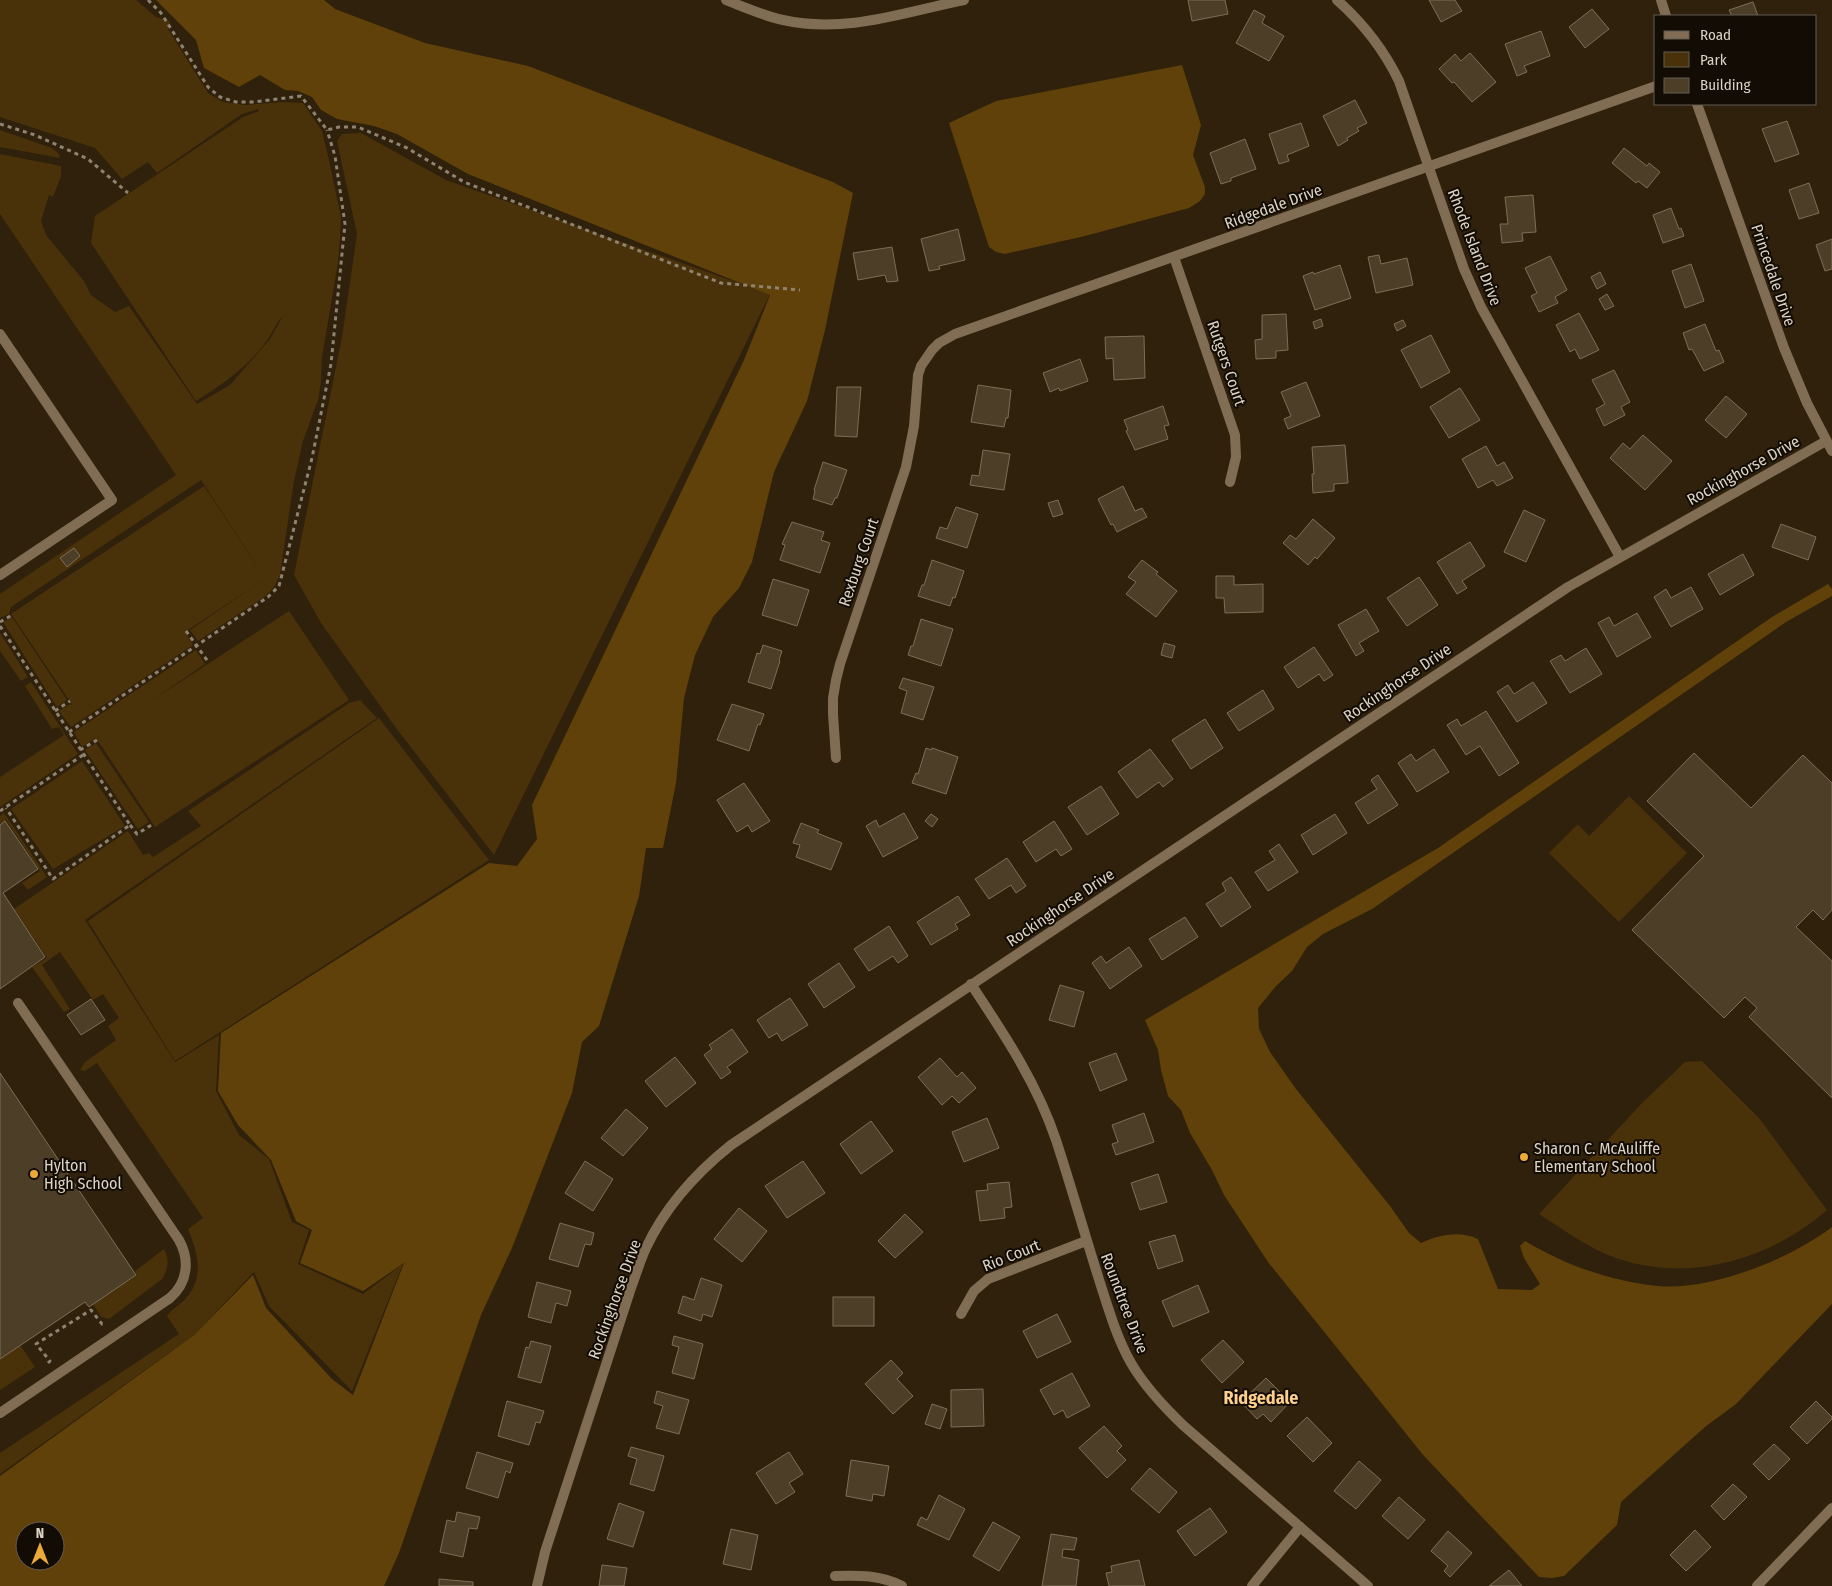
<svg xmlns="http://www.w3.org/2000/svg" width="1832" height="1586" viewBox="0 0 1832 1586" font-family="'Fira Sans Condensed',sans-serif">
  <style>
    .green { fill: #49310a }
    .forest { fill: #604109; fill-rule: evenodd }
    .building { fill: #4d3e28; stroke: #7e6e56 }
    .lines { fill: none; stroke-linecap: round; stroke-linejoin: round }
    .path { stroke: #8f8372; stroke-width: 3; stroke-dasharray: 4 4; stroke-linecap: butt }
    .service { stroke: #806d54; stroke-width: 10 }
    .minor { stroke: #806d54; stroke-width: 10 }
    .tertiary { stroke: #806d54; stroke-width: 10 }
    .poi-dot { fill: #eca93a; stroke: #120c04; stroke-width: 2 }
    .labels { text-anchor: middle; stroke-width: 4; stroke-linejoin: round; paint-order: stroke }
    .street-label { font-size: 16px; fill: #ddd3c6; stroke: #120c04 }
    .poi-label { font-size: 16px; fill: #ddd3c6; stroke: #120c04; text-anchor: start }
    .neighbourhood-label { font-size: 18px; font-weight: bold; fill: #fecf8c; stroke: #120c04 }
  </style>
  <rect width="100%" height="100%" fill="#2f210b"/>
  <g class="green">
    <path d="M0 0H136L156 17 170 21 168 29 208 93 223 102 246 105 282 102 303 103 322 131 328 156 341 216 340 240 338 263 322 357 321 382 318 400 303 441 294 481 280 575 274 587 266 596 198 641 190 630 266 578 185 632 193 645 71 727 59 711 70 704 73 706 11 614 204 486 262 573 201 480 11 607 9 614 0 618V594L176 475 0 214V154L61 166V176L53 197 49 195 41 221 46 235 84 281 91 295 115 312 129 306 197 404 230 385 270 339 283 316C277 322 273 331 268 339 249 366 224 384 196 401L91 243 95 216 243 117 259 111 258 109 242 114 157 173 148 162 122 179 95 148 0 117Z"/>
    <polygon points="0,130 52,148 58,153 60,158 0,147"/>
    <polygon points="361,133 446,180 770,294 494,855 396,728 321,623 294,575 342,337 357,234 337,141 342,134"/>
    <polygon points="289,611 349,700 155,827 96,738 82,747 74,732 196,650 205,664 154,699"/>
    <polygon points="12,617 67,700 57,707 3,622"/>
    <polygon points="0,633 28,677 21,681 0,651"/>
    <polygon points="31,682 78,754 0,807 0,777 64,735 59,727 52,729 25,686"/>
    <path d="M360 700 377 718 85 920 175 1062 219 1035 216 1091 239 1135 269 1159 292 1222 309 1230 298 1264 363 1294 403 1264 352 1391 269 1306 254 1272 194 1335 0 1474V1453L179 1334 167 1316C172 1309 181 1304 187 1297 205 1275 197 1252 188 1229L203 1218 97 1063 85 1071 80 1070 85 1062 116 1040 108 1026 119 1018 103 994 93 1000 60 952 42 965 70 1009 64 1012 32 967 47 958 14 909 128 831 143 855 149 853 153 857 201 826 188 811 349 703Z"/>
    <polygon points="379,718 489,860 175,1061 88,921"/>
    <polygon points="96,743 149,822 138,829 85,750"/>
    <polygon points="82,761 125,826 53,869 11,809"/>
    <polygon points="1629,796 1687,853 1619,922 1549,853 1578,824 1589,836"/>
    <polygon points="4,813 47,877 28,890 22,883 40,871 6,820 0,824 0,816"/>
    <path d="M1702 1061 1759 1118 1827 1210C1771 1259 1691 1283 1619 1259 1591 1250 1564 1230 1539 1214L1642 1103 1685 1062Z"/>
    <path d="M164 1249C170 1261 168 1269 162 1279L109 1319 101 1317 93 1304 137 1275 135 1271Z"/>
    <polygon points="20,1345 35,1367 0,1390 0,1359"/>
  </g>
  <g class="forest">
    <path d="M156 0H324L335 9 425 43 528 66 833 182 853 193 825 330 807 401 774 472 752 562 739 588 713 617 695 655 684 698 676 783 663 848H646L639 896 599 1026 582 1042 572 1093 512 1248 481 1315 399 1553 384 1586H0V1476L194 1335 253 1275 266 1308 332 1379 353 1395 404 1263 363 1291 300 1263 312 1230 296 1221 271 1160 238 1125 218 1091 221 1033 489 863 517 866 537 839 532 805 744 360 770 295 468 174 397 134 374 126 337 119 321 110 312 97 298 91 285 90 260 75 239 87 204 68 196 40ZM25 1531H55V1561H25Z"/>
    <polygon points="1182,65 1201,125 1193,155 1205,187 1205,194 1200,201 1189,208 1085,236 1005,254 996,252 989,247 949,123 996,101"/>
    <path d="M1828 584 1832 589V596L1786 622 1372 909 1323 934 1307 947 1292 971 1276 986 1258 1008 1259 1029 1270 1052 1296 1089 1390 1206 1409 1233 1421 1243C1438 1235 1460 1230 1478 1239L1498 1289 1532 1290 1540 1284 1524 1258 1520 1246 1525 1241C1565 1265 1610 1281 1658 1286 1711 1291 1790 1259 1832 1227V1304L1736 1404 1705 1427 1621 1502 1617 1525 1564 1576 1552 1578 1539 1577 1424 1456 1268 1262 1224 1195 1212 1170 1190 1133 1181 1110 1168 1096 1161 1070 1158 1050 1145 1020 1438 848 1772 617Z"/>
  </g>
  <g class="building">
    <polygon points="1188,0 1225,0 1228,14 1192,21"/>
    <polygon points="1429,0 1455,0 1462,11 1441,22"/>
    <polygon points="1753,2 1758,16 1732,16 1729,10"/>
    <polygon points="1592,9 1609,29 1585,48 1569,27"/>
    <polygon points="1254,10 1265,16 1262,23 1284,36 1269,61 1236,43"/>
    <polygon points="1541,31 1550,56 1524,66 1527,72 1517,76 1505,44"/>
    <polygon points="1470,53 1496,82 1472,102 1454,82 1452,83 1439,69 1455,54 1461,61"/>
    <polygon points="1355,100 1367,123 1357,128 1359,131 1347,138 1348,140 1338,146 1323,116"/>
    <polygon points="1787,121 1799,154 1775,162 1762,129"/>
    <polygon points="1301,123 1309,146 1287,155 1289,161 1279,164 1269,134"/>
    <polygon points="1245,139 1256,169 1231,178 1231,181 1221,184 1210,153"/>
    <polygon points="1624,148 1647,166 1649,163 1660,172 1647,188 1638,181 1636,183 1612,163"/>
    <polygon points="1809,183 1819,213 1799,219 1789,190"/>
    <polygon points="1533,195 1536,232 1522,233 1523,241 1502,243 1500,224 1508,224 1505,197"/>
    <polygon points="1671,208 1679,229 1681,228 1684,236 1663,243 1653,215"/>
    <polygon points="958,229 965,260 939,266 940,269 929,271 921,239"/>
    <polygon points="1832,239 1832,269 1825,271 1816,245"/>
    <polygon points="892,247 898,281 887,282 885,275 858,280 853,253"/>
    <polygon points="1379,255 1381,264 1407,258 1413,285 1376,293 1368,257"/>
    <polygon points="1550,256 1567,290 1555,297 1558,303 1539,312 1531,296 1537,293 1525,268"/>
    <polygon points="1691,264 1704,301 1685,308 1672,271"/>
    <polygon points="1340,265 1351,298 1315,310 1303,276 1313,272 1314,274"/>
    <polygon points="1600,272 1606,284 1597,289 1591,277"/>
    <polygon points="1607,294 1614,306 1605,310 1599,299"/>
    <polygon points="1579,313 1599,350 1580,359 1575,349 1570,352 1556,325"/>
    <polygon points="1286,314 1288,350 1276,351 1276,358 1256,359 1255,340 1262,339 1262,315"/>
    <polygon points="1321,319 1323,326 1315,329 1313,322"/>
    <polygon points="1403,320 1406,326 1397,331 1394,324"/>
    <polygon points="1705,324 1716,351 1719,350 1724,362 1704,371 1692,349 1689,350 1683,333"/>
    <polygon points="1431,335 1450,372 1421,388 1401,350"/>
    <polygon points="1144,336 1145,378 1114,380 1113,358 1106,359 1105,337"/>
    <polygon points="1080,359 1088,381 1060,391 1059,388 1050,392 1043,373"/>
    <polygon points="1614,370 1630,402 1621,407 1625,415 1604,426 1596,409 1605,404 1592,380"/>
    <polygon points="1306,382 1320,416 1288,429 1284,419 1291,416 1281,392"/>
    <polygon points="978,385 1011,390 1008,418 1006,418 1004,427 971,422"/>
    <polygon points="837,387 861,387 857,437 835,436"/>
    <polygon points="1460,388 1480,420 1449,438 1430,407"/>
    <polygon points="1726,396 1747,414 1726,438 1705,420"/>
    <polygon points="1163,406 1169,425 1164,426 1168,439 1135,450 1126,431 1128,430 1124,420"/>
    <polygon points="1643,435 1672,461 1645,490 1610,458 1623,443 1630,449"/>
    <polygon points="1345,445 1348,483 1334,484 1334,491 1313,493 1312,474 1314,474 1312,447"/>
    <polygon points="1486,446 1497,466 1504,462 1513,478 1497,486 1493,480 1478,488 1462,459"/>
    <polygon points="983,450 1010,454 1004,490 970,485 972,475 979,476"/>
    <polygon points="823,462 847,470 837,498 835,498 832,505 813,499 815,491 814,490"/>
    <polygon points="1123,486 1135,511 1142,508 1147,517 1117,532 1113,524 1111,525 1098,499"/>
    <polygon points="1058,500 1063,514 1053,517 1048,503"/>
    <polygon points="956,507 978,514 967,548 936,538 940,527 947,529"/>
    <polygon points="1524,510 1545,520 1526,562 1504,552"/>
    <polygon points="1313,519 1335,538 1317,559 1315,557 1308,565 1283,543 1290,535 1296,539"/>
    <polygon points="792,522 824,532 821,540 830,543 820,573 780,560 785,545 782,544"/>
    <polygon points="1781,524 1816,537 1808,560 1772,547"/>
    <polygon points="1470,542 1485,566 1462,581 1467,588 1457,594 1437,562"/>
    <polygon points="74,548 80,556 67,567 60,558"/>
    <polygon points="1743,554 1754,575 1720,595 1708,574"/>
    <polygon points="932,560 964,571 955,598 953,597 950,606 918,596 922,585 924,585"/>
    <polygon points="1142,560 1158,572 1156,574 1177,591 1156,617 1126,594 1136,582 1128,577"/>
    <polygon points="1216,576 1234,576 1234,585 1263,584 1263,612 1225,613 1224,598 1216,598"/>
    <polygon points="1419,577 1438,605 1407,626 1387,598"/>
    <polygon points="773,579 809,590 797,626 762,615"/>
    <polygon points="1691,587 1703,609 1671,627 1654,597 1666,589 1671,598"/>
    <polygon points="1366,609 1379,631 1359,643 1364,651 1356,656 1338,625"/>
    <polygon points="1637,613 1651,637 1617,657 1598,623 1609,617 1614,626"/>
    <polygon points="921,619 953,629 941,666 908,655 911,646 913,646"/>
    <polygon points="1164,643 1175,646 1172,658 1161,655"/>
    <polygon points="763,645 782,651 779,660 780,661 771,689 748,682 757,653 760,654"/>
    <polygon points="1314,647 1333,675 1324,681 1319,674 1298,688 1284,667"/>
    <polygon points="1586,648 1602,674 1570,693 1550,661 1561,655 1565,661"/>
    <polygon points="903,678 934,687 923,720 901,713 907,691 899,688"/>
    <polygon points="1533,682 1547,703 1517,722 1497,692 1508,685 1514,694"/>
    <polygon points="1263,690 1274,709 1239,731 1227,713"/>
    <polygon points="732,704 764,714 760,725 758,724 749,751 717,740"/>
    <polygon points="1486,711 1519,763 1499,776 1480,746 1466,755 1447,725 1457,719 1461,726"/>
    <polygon points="1205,719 1223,748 1191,769 1172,740"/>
    <polygon points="926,748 931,750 932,748 958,757 946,794 912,783 916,773 918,774"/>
    <polygon points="1150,749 1173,779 1163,787 1159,782 1137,798 1118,772"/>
    <polygon points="1434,749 1449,772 1417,792 1398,763 1411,754 1416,761"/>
    <polygon points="1694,753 1751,808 1803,755 1832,783 1832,910 1823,920 1813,910 1796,927 1832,961 1832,1098 1749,1017 1757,1008 1745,997 1724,1018 1632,930 1704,856 1647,801"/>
    <polygon points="1378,775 1398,805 1368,824 1355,803 1377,789 1371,780"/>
    <polygon points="744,783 770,821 752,832 748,825 737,832 717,800"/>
    <polygon points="1101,786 1119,814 1087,835 1068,807"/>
    <polygon points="904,813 918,838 883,857 866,826 876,820 879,827"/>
    <polygon points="931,814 938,819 932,827 925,821"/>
    <polygon points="1335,814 1347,833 1313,855 1301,835"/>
    <polygon points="5,821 38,869 3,893 45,957 0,989 0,825"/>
    <polygon points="1054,821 1072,849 1061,856 1056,849 1036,862 1023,842"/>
    <polygon points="801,823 819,830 817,833 842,843 831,870 796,857 800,845 793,843"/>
    <polygon points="1279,844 1298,872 1268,891 1255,872 1275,860 1269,851"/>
    <polygon points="1007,858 1026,886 1016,893 1011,885 989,899 975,879"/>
    <polygon points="1231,877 1251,907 1221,927 1206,904 1226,891 1222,883"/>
    <polygon points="958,896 970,915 955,924 958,929 931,945 917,922"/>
    <polygon points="1185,917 1198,937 1162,960 1149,939"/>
    <polygon points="889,926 908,956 898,963 893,956 869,971 854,949"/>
    <polygon points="1129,947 1142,966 1110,989 1092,963 1101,956 1106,963"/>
    <polygon points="839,963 855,987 824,1008 808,984"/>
    <polygon points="1060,985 1084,992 1074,1027 1049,1020"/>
    <polygon points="790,998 808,1025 782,1041 777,1033 769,1038 757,1020"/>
    <polygon points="91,999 105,1020 81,1035 67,1015"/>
    <polygon points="732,1029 748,1052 727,1067 731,1072 721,1079 704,1055 712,1049 709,1045"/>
    <polygon points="1116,1053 1127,1080 1100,1091 1089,1063"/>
    <polygon points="675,1057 696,1083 666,1107 645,1081"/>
    <polygon points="940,1058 957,1077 962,1072 976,1088 959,1103 952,1096 942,1105 918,1077"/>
    <polygon points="0,1073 136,1275 89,1307 85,1302 0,1359"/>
    <polygon points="626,1109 648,1128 623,1156 601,1138"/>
    <polygon points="1144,1113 1154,1142 1116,1155 1112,1144 1118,1142 1112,1125"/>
    <polygon points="987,1118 999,1148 964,1162 952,1132"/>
    <polygon points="871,1121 893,1151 861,1174 840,1144"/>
    <polygon points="585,1161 613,1179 593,1211 565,1193"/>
    <polygon points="803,1161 825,1193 787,1218 765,1186"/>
    <polygon points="1158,1174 1167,1202 1140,1210 1131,1183"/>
    <polygon points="1009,1182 1012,1207 1004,1208 1005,1218 980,1221 976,1191 988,1190 987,1184"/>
    <polygon points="739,1208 767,1231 742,1262 714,1239"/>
    <polygon points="905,1214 923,1232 895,1258 878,1241"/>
    <polygon points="560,1223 594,1233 591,1245 585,1244 578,1267 549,1259"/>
    <polygon points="1175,1235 1183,1261 1158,1269 1149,1242"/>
    <polygon points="701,1278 722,1285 712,1317 703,1314 701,1321 678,1313 683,1296 694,1300"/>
    <polygon points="537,1282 571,1291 567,1306 556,1303 551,1323 528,1317"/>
    <polygon points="1198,1285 1209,1312 1173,1327 1162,1301"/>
    <rect x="833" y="1297" width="41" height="29"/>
    <polygon points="1057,1314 1071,1342 1037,1358 1023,1331"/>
    <polygon points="674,1336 703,1344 694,1379 672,1373 679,1347 672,1345"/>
    <polygon points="1223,1340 1244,1362 1222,1383 1201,1360"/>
    <polygon points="531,1341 551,1346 541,1383 518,1377 526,1347 529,1348"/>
    <polygon points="891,1360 903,1373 897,1379 913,1396 893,1414 865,1384"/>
    <polygon points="1072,1373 1090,1406 1067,1418 1063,1410 1054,1415 1040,1390"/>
    <polygon points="1266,1378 1290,1402 1271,1422 1263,1414 1257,1419 1241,1402"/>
    <polygon points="983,1389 984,1426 951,1427 951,1390"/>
    <polygon points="657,1391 689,1400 679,1434 656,1428 663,1406 654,1403"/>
    <polygon points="507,1401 544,1411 540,1423 536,1422 529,1445 498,1436"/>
    <polygon points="1816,1401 1832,1417 1832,1419 1807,1444 1790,1427"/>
    <polygon points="932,1404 947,1409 940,1429 925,1424"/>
    <polygon points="1307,1417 1332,1443 1313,1462 1287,1436"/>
    <polygon points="1104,1426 1122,1446 1117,1451 1126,1460 1107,1478 1079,1448"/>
    <polygon points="1774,1444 1790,1459 1769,1480 1753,1464"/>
    <polygon points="631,1447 664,1456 654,1491 630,1484 637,1459 628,1456"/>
    <polygon points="477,1452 513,1463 510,1473 506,1471 498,1498 466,1488"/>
    <polygon points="789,1452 803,1474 789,1483 795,1492 776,1504 756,1473"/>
    <polygon points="851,1460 889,1466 884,1496 873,1494 872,1501 846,1496"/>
    <polygon points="1359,1461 1381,1480 1356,1509 1334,1491"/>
    <polygon points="1150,1468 1177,1492 1159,1513 1131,1489"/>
    <polygon points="1733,1484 1747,1497 1724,1520 1711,1506"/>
    <polygon points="939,1495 965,1509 949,1540 917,1525 921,1517 927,1520"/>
    <polygon points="1399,1497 1425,1520 1408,1539 1382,1516"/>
    <polygon points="619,1503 644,1512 633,1547 607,1539"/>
    <polygon points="1210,1508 1227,1532 1195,1556 1177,1531"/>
    <polygon points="457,1512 480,1517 477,1529 469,1528 463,1557 440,1552 447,1520 455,1522"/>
    <polygon points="993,1522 1020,1537 999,1571 973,1556"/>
    <polygon points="731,1529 758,1535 751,1570 723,1564"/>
    <polygon points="1695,1530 1711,1547 1686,1571 1670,1555"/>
    <polygon points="1448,1531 1472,1553 1450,1577 1444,1571 1448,1566 1431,1551"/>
    <polygon points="1051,1534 1077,1538 1074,1550 1063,1549 1062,1557 1079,1560 1076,1586 1042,1586"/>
    <polygon points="1139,1560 1145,1586 1109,1586 1106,1573 1112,1572 1111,1566"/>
    <polygon points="602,1565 627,1568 624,1586 599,1586"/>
    <polygon points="1509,1570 1522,1586 1489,1586"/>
    <polygon points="439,1579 473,1582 473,1586 439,1586"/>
  </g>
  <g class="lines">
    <g class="path">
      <polyline points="148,0 161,13 208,87 220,97 236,102 254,102 301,96 327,130 339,127 358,127 407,148 464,182 721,283 800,290"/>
      <polyline points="0,124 35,135 88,159 128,193"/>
      <polyline points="0,622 12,615"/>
      <polyline points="0,626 130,825 53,879 6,808"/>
      <polyline points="186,631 209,663"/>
      <polyline points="55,711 70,701"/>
      <polyline points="69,732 268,597 279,586 312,458 331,364 345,224 335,156 327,130"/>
      <polyline points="80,750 97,740"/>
      <polyline points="0,811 83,755"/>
      <polyline points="130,825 137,834 153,824"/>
      <polyline points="48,1363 50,1361 36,1344 91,1310 102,1324 103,1324"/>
    </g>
    <g class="service">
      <polyline points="0,334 112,500 0,575"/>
      <path d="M0 1413 170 1298C188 1282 190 1260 179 1240L18 1003"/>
    </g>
    <g class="minor">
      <path d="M726 0C744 7 764 16 783 20 846 34 904 12 964 0"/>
      <path d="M1337 0C1363 23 1384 50 1399 81L1464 269 1481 307 1620 557"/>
      <polyline points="1174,257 1235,435 1236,457 1230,482"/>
      <polyline points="836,758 833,714 833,698 836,680 840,664 906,467 914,426 918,375 921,366 932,350 939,343 955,334 1656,86"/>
      <path d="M971 984C1004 1034 1037 1083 1056 1140 1072 1189 1086 1239 1102 1289 1110 1314 1118 1340 1131 1363 1145 1387 1164 1407 1184 1426L1368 1586"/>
      <polyline points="961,1314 974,1291 988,1279 1086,1241"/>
      <path d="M835 1576C858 1575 881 1575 902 1586"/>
      <path d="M537 1586 545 1552 631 1288C636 1275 640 1261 646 1248 665 1207 696 1173 731 1145L1568 587 1826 441"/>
      <polyline points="1252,1586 1300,1527"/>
      <polyline points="1757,1586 1832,1508"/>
    </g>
    <g class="tertiary">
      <polyline points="1661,0 1666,16"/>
      <polyline points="1697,104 1784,348 1807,403 1832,451"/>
    </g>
  </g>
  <g class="poi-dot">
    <circle cx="1524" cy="1157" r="5"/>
    <circle cx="34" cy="1174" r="5"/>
  </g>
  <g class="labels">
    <g class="street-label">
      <text transform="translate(1273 206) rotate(-20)" y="6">Ridgedale Drive</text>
      <text transform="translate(1475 247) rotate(69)" y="6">Rhode Island Drive</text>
      <text transform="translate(1774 275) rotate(71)" y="6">Princedale Drive</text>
      <text transform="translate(1227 363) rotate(71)" y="6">Rutgers Court</text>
      <text transform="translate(1743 470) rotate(-29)" y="6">Rockinghorse Drive</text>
      <text transform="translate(858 562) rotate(-71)" y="6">Rexburg Court</text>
      <text transform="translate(1397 682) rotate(-34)" y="6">Rockinghorse Drive</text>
      <text transform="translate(1060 907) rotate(-34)" y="6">Rockinghorse Drive</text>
      <text transform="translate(1011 1255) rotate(-22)" y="6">Rio Court</text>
      <text transform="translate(614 1299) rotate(-70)" y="6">Rockinghorse Drive</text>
      <text transform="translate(1125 1303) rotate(69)" y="6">Roundtree Drive</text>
    </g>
    <g class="poi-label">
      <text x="1534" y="1154">Sharon C. McAuliffe<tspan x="1534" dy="18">Elementary School</tspan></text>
      <text x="44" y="1171">Hylton<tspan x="44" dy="18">High School</tspan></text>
    </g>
    <g class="neighbourhood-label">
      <text x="1261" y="1404">Ridgedale</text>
    </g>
  </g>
  <rect x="1654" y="15" width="162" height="90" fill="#120c04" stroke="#635c52"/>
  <rect x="1664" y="31" width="25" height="8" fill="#806d54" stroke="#635c52"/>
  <text x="1700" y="40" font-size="15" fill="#ddd3c6">Road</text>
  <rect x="1664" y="52" width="25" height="15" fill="#49310a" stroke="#635c52"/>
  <text x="1700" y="65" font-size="15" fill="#ddd3c6">Park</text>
  <rect x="1664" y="78" width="25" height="15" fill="#4d3e28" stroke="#635c52"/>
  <text x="1700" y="90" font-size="15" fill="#ddd3c6">Building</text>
  <g transform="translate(40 1546)"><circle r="24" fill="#120c04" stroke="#635c52"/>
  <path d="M0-4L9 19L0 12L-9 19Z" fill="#eca93a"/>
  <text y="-8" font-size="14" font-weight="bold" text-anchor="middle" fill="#ddd3c6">N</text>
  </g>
</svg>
